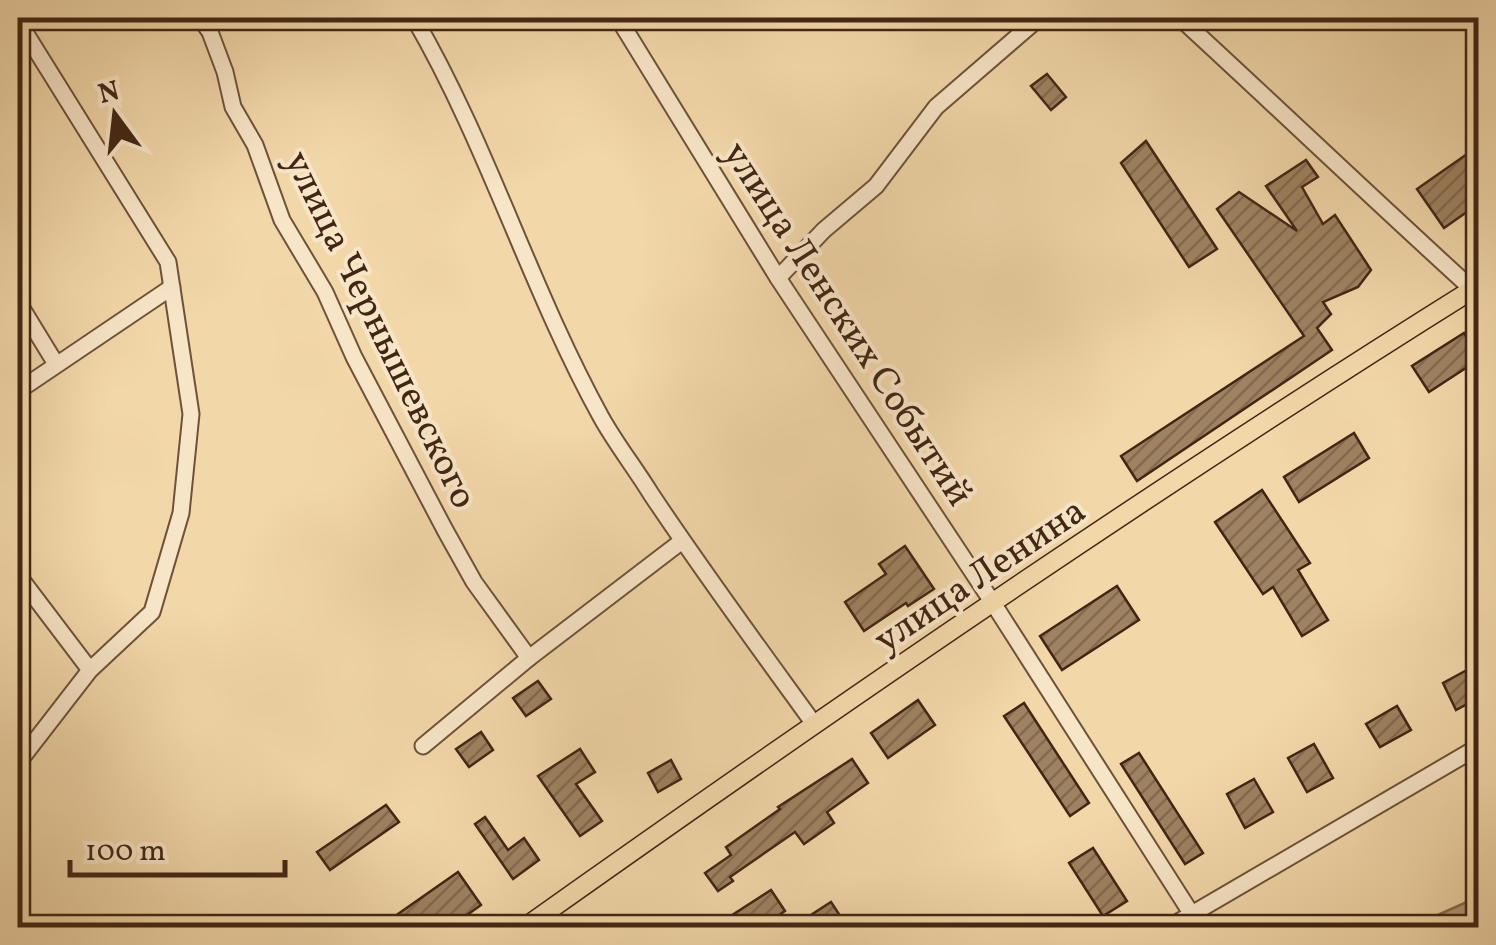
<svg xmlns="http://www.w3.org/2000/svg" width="1496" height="945" viewBox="0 0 1496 945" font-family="Vollkorn,serif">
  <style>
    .water { fill: #b69b76; stroke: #886c4f; stroke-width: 2.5 }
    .building { fill: url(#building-hatch); stroke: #422614; stroke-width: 2.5 }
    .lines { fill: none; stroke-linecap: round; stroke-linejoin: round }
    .minor-casing { stroke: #6e5239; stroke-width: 19 }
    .major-casing { stroke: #422614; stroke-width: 21 }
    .minor { stroke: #f7e5c7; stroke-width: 15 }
    .major { stroke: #f2d7a9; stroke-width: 18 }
    .labels { text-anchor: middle; stroke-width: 8; stroke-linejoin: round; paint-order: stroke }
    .street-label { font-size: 38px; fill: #422614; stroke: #f7e5c7 }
  </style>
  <defs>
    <pattern id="building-hatch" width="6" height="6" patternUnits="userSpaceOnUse" patternTransform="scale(2.5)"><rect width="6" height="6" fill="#9e8261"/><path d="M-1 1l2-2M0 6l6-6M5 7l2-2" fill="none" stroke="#826a4f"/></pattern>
  </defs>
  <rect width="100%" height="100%" fill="#f2d7a9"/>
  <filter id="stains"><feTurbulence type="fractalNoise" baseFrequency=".002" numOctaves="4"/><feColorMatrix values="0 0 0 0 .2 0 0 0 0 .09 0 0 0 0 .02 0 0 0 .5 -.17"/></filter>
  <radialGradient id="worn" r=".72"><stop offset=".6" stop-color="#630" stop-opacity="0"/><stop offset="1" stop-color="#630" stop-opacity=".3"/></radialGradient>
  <polygon class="water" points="1478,897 1478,927 1411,927"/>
  <g class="building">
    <polygon points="1047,74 1066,97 1051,110 1031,86"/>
    <polygon points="1146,141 1217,249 1189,267 1121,163"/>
    <polygon points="1470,152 1478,163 1478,204 1444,228 1417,189"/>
    <polygon points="1306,160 1318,177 1302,187 1323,224 1335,215 1371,270 1358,287 1323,302 1331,314 1317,328 1332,350 1137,481 1121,456 1304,336 1217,209 1239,192 1297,231 1266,186"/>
    <polygon points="1464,333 1478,355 1478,360 1429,392 1412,366"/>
    <polygon points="1354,433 1369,458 1299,502 1284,477"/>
    <polygon points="1262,490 1310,563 1298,570 1328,620 1302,636 1273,587 1263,594 1215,522"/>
    <polygon points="905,546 934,589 908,606 906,603 864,631 845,602 886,574 879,564"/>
    <polygon points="1117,586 1139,620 1062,670 1040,636"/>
    <polygon points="1478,664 1478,698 1456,710 1443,683"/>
    <polygon points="538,681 551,699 526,716 513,698"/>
    <polygon points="918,700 935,725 888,758 871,733"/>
    <polygon points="1024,703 1089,803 1070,816 1004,716"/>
    <polygon points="1397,706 1411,730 1380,747 1366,724"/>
    <polygon points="481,732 493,750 469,767 456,749"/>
    <polygon points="1314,744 1333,778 1307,792 1288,758"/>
    <polygon points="580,749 595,772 576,784 602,821 580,836 538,776"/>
    <polygon points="1139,753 1203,853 1185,864 1121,764"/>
    <polygon points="852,759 868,783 827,812 834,823 804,844 795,832 730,877 733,881 718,891 705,873 731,855 726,847 780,809 778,807"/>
    <polygon points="671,760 681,779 658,792 648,773"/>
    <polygon points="1254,779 1273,812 1245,828 1227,794"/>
    <polygon points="386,805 399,822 330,870 317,852"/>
    <polygon points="485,817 508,850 524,838 539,860 513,879 475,824"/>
    <polygon points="1093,848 1127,901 1103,916 1069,863"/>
    <polygon points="458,872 481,905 449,928 378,928"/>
    <polygon points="771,890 785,911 760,928 712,928"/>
    <polygon points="831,902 848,928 819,928 811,915"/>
  </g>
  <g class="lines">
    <g class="minor-casing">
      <g id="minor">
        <polyline points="200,18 210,32 225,72 233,107 255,145 282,220 325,292 354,357 445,530 474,582 529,658"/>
        <path d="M414 18C488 145 530 288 601 417 616 444 635 468 651 494 703 572 759 648 814 724"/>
        <polyline points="618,18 778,278 993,603 1191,913"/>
        <path d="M1180 18C1278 108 1374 200 1473 290L1478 301"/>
        <polyline points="18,21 168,262 191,414 181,513 152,612 90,670 18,763"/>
        <polyline points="778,278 824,230 876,186 936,107 1039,18"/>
        <polyline points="18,302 56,364"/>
        <polyline points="18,391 172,287"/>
        <polyline points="18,575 90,670"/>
        <polyline points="423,746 529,658 682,541"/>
        <polyline points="1168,928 1478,747"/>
      </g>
    </g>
    <g class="major-casing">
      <path id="major" d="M524 928C837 706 1153 489 1478 286"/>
    </g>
    <use href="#minor" class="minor"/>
    <use href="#major" class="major"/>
  </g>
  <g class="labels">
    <g class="street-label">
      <text transform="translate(849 323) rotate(57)" y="13">улица Ленских Событий</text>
      <text transform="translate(382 329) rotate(64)" y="13">улица Чернышевского</text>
      <text transform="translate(979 574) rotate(-34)" y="13">улица Ленина</text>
    </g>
  </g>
  <rect width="1496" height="945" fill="none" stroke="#f2d7a9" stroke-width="60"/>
  <rect x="20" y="20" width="1456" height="905" fill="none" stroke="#422614" stroke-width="5"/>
  <rect x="30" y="30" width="1436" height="885" fill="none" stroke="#422614" stroke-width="2.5"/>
  <g transform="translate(115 115) rotate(345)" stroke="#f7e5c7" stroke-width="8" paint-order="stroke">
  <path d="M0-8L18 38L0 25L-18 38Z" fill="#422614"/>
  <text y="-15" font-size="28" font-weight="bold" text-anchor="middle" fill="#422614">N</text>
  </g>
  <path d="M70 860v15h215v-15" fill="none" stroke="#422614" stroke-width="5"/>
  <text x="85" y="860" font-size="30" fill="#422614" stroke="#f7e5c7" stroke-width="8" paint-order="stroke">100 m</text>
  <rect width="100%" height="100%" filter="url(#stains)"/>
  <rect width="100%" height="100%" fill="url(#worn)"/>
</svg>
